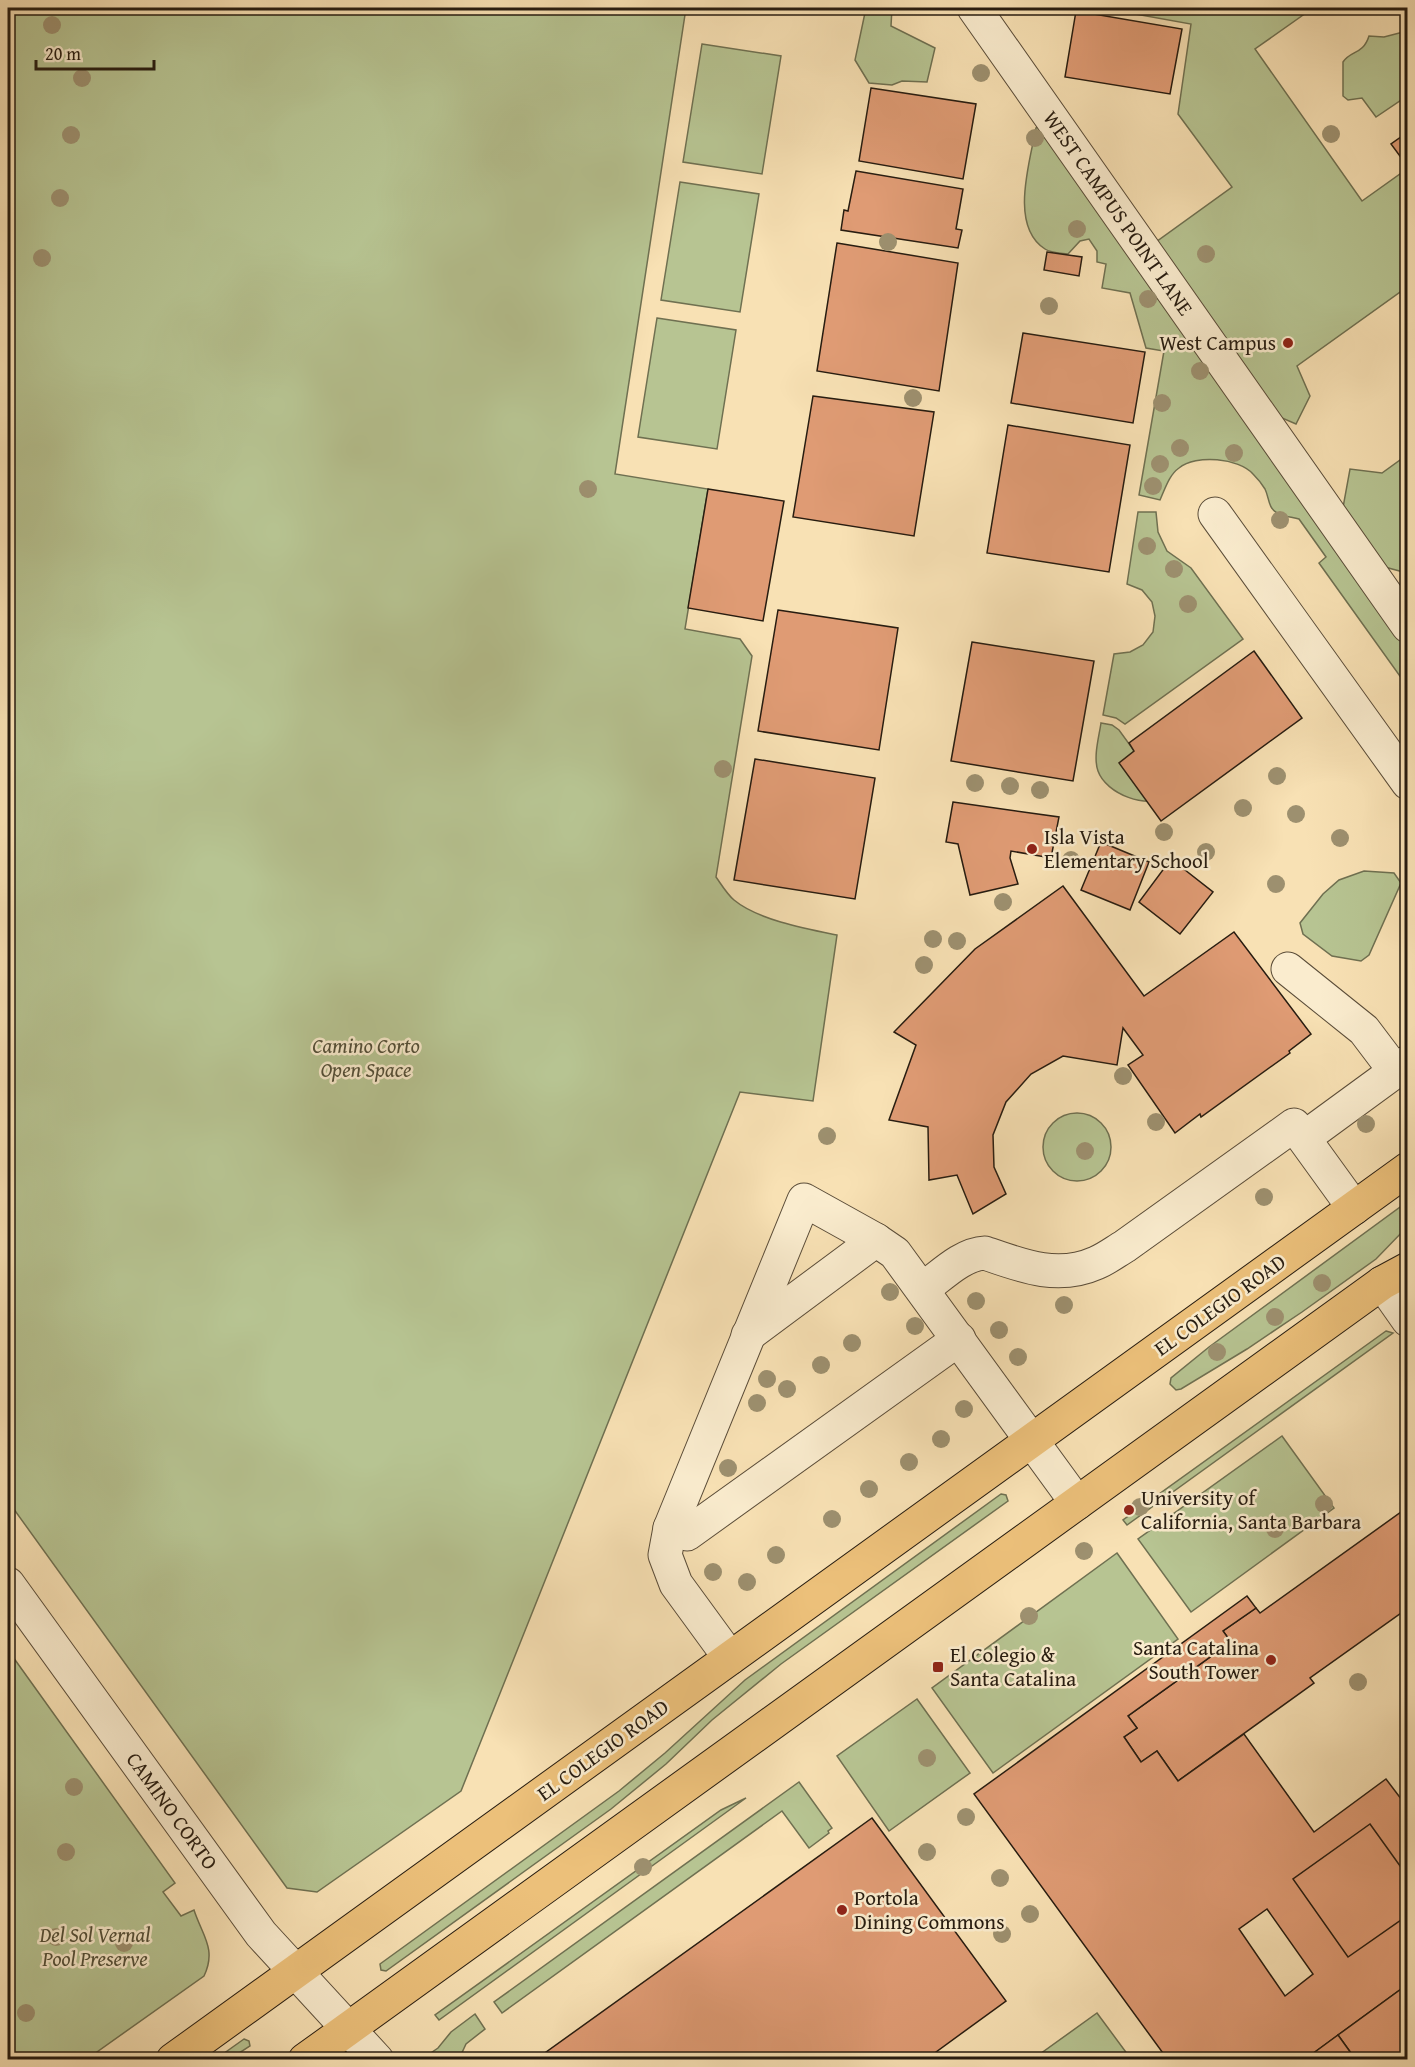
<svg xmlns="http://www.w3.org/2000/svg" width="1415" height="2067" viewBox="0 0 1415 2067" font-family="'Gentium Book Plus',serif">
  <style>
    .green { fill: #b7c492; stroke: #6f7051; stroke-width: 1.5 }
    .building { fill: #df9b74; stroke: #271c10; stroke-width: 1.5; fill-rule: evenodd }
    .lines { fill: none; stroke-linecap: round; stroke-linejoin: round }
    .minor-casing { stroke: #5b4d39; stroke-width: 35 }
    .major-casing { stroke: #271c10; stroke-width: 35 }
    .minor { stroke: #faecce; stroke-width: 33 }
    .major { stroke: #ecc07a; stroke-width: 33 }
    .tree { fill: #9d906f }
    .poi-dot { fill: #8f2418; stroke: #faecce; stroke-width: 2 }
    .labels { text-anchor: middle; stroke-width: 5; stroke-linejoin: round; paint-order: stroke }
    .street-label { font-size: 21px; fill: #271c10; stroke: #faecce }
    .poi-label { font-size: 21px; fill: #271c10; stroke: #faecce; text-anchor: start }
    .park-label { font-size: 21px; font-style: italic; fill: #524e37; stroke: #faecce }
  </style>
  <rect width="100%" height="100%" fill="#f8e1b4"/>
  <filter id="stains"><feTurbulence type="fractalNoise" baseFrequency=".00333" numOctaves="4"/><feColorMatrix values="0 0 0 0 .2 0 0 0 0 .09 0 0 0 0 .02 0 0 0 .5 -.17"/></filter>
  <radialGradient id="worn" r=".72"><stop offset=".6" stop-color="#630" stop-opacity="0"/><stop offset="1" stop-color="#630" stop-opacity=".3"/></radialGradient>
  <g class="green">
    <path d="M8 8H686L615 474 708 489 685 629 740 639 752 656 716 877C721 884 727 894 734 900 758 920 807 929 837 935L813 1101 740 1092 461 1791 317 1892 287 1888 8 1501Z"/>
    <polygon points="866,8 892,8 891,26 935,48 927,82 902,81 892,85 869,83 855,60"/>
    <polygon points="1102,8 1313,8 1255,49 1362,201 1407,169 1407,287 1297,366 1310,396 1296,424 1275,415 1156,242 1232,187 1178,114 1191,24"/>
    <path d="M1407 31V96L1376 117 1362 98 1348 100 1343 96V62C1351 50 1363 55 1369 36L1384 37Z"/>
    <polygon points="702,44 781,56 762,174 683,162"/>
    <path d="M1041 124 1407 645V686L1319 563 1326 557 1299 519C1293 517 1283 517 1277 513 1268 508 1269 497 1265 489 1262 484 1257 478 1253 474 1239 458 1196 454 1179 468 1169 475 1165 489 1160 500L1139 495 1164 351 1146 348 1130 293 1102 288 1106 264 1097 262V251L1089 239 1080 241 1068 254C1061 253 1051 253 1045 249 1009 226 1030 162 1036 128Z"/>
    <polygon points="680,182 759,194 740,312 661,300"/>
    <polygon points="657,318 736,330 717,449 638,437"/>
    <polygon points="1407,455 1407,573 1381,566 1342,513 1350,469 1382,473"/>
    <polygon points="1138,512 1156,512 1158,532 1167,551 1191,568 1243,639 1125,724 1116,718 1103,715 1114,654 1130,652 1143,645 1153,632 1155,616 1152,602 1142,590 1127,584"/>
    <path d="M1101 723 1112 725 1119 730 1167 796C1148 810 1106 794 1098 771 1093 757 1099 737 1101 723Z"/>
    <polygon points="1364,871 1394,873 1401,883 1369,955 1361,961 1332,956 1303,934 1300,923 1323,894 1339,880"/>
    <circle cx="1077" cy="1147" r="34"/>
    <polygon points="1407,1202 1407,1227 1376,1259 1302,1312 1247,1349 1181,1389 1176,1390 1170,1384 1171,1378 1209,1347"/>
    <polygon points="1386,1331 1393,1333 1127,1525 1123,1520"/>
    <polygon points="1282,1436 1334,1508 1191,1612 1138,1539"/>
    <polygon points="1001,1494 1006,1495 1008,1501 781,1664 712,1720 666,1764 611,1809 386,1971 381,1970 380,1964 619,1791 665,1753 745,1680"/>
    <polygon points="1117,1553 1178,1639 993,1773 932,1688"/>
    <path d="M8 1650 175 1883 163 1892 181 1916 194 1910C202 1935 217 1949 204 1976L87 2059H8Z"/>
    <polygon points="917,1699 970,1773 889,1831 837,1756"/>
    <polygon points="799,1782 832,1828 828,1831 829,1833 809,1848 782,1811 502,2013 494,2002"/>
    <polygon points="746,1798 439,2020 435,2015 721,1810"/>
    <polygon points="1097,2013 1131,2059 1033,2059"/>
    <polygon points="475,2014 485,2029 466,2044 459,2059 422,2059 438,2048 451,2032"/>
    <polygon points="244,2039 249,2041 250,2046 230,2059 216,2059"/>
  </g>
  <g class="building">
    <polygon points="1076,11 1182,29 1170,94 1065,77"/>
    <polygon points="871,88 976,104 963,179 859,161"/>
    <polygon points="1408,132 1408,167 1391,144"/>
    <polygon points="856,171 963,189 956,229 962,230 958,248 841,230 844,210 848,211"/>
    <polygon points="837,243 958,263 939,391 817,371"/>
    <polygon points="1047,252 1082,257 1079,276 1044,270"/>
    <polygon points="1023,333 1145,352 1133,423 1011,403"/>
    <polygon points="813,396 934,412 914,536 793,517"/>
    <polygon points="1008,425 1130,445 1109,572 987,553"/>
    <polygon points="708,489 784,501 763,621 688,608"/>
    <polygon points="778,610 898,628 879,750 758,731"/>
    <polygon points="972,642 1094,661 1073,781 951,761"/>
    <polygon points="1254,651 1302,718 1161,821 1119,763 1134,751 1129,743"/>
    <polygon points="755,759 875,778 855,899 734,880"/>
    <polygon points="953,802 1059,817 1051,858 1011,851 1010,858 1018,884 970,895 958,844 946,842"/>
    <polygon points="1101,842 1149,862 1130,910 1081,890"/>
    <polygon points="1171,859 1213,892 1180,934 1139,902"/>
    <polygon points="1063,886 1144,996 1234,932 1311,1034 1289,1051 1290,1053 1201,1117 1200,1114 1175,1133 1128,1065 1143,1055 1123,1028 1117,1065 1063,1056 1031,1074 1006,1102 993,1135 994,1167 1006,1194 973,1214 957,1175 929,1180 928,1127 889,1120 916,1045 894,1032 975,949"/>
    <polygon points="1408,1507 1408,1608 1310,1678 1314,1683 1178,1781 1157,1751 1141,1762 1124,1737 1137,1728 1128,1716 1231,1642 1223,1631 1256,1608 1260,1613"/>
    <path d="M1247 1596 1256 1608 1223 1631 1231 1642 1128 1716 1137 1728 1124 1737 1141 1762 1157 1751 1178 1781 1244 1734 1314 1832 1386 1779 1408 1808V1984L1304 2060H1168L974 1794ZM1267 1909 1313 1974 1285 1996 1239 1929Z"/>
    <polygon points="872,1818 1006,2001 925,2060 535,2060"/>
    <polygon points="1370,1824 1408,1877 1408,1915 1348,1957 1293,1879"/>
    <polygon points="1408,1984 1408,2055 1402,2060 1356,2060 1338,2035"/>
    <polygon points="1338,2035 1356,2060 1304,2060"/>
  </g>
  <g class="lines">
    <g class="minor-casing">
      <g id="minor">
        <polyline points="974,8 1408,626"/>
        <polyline points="1215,514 1408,783"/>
        <polyline points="1288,969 1364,1030 1395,1071"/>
        <polyline points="1304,1138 1408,1062"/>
        <polyline points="1382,1283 1408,1320"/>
        <path d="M923 1289C941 1276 962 1254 985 1253 1022 1266 1058 1280 1096 1263 1106 1259 1115 1252 1125 1246L1294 1125 1354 1208"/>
        <polyline points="748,1335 876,1240"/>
        <polyline points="670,1528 687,1534 959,1339"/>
        <polyline points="8,1584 261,1934 377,2060"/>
        <polyline points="730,1658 676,1584 665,1555 670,1528 804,1200 876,1240 895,1253 1077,1503"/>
      </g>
    </g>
    <g class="major-casing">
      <g id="major">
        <polyline points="173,2060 1408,1169"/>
        <polyline points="305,2060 1382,1283 1408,1269"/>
      </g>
    </g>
    <use href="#minor" class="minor"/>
    <use href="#major" class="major"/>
  </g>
  <g class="tree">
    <circle cx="52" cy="25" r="9"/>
    <circle cx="981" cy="73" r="9"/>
    <circle cx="82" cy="78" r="9"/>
    <circle cx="1331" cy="134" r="9"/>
    <circle cx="71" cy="135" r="9"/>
    <circle cx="1035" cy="138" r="9"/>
    <circle cx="60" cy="198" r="9"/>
    <circle cx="1077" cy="229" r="9"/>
    <circle cx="888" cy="242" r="9"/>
    <circle cx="1206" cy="254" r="9"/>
    <circle cx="42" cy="258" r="9"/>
    <circle cx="1148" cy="299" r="9"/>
    <circle cx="1049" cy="306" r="9"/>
    <circle cx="1200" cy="371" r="9"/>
    <circle cx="913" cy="398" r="9"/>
    <circle cx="1162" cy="403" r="9"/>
    <circle cx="1180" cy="448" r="9"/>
    <circle cx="1234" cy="453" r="9"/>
    <circle cx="1160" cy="464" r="9"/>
    <circle cx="1153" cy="486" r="9"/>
    <circle cx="588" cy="489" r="9"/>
    <circle cx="1280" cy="520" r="9"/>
    <circle cx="1147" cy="546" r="9"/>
    <circle cx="1174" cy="569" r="9"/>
    <circle cx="1188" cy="604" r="9"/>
    <circle cx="723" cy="769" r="9"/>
    <circle cx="1277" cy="776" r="9"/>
    <circle cx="975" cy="783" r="9"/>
    <circle cx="1010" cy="786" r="9"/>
    <circle cx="1040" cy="790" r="9"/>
    <circle cx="1243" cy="808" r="9"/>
    <circle cx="1296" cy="814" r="9"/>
    <circle cx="1164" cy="832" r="9"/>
    <circle cx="1340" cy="838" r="9"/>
    <circle cx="1206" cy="852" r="9"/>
    <circle cx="1071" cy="860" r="9"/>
    <circle cx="1276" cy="884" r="9"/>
    <circle cx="1003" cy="902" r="9"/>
    <circle cx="933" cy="939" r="9"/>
    <circle cx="957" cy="941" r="9"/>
    <circle cx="924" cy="965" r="9"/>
    <circle cx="1123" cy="1076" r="9"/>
    <circle cx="1156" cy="1122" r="9"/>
    <circle cx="1366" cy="1124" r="9"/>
    <circle cx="827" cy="1136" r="9"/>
    <circle cx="1085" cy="1151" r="9"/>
    <circle cx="1264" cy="1197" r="9"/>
    <circle cx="1322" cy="1283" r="9"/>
    <circle cx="890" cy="1292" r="9"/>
    <circle cx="976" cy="1301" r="9"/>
    <circle cx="1064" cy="1305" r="9"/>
    <circle cx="1275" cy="1317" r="9"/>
    <circle cx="915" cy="1326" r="9"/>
    <circle cx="999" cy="1330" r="9"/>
    <circle cx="852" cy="1343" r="9"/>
    <circle cx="1217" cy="1352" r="9"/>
    <circle cx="1018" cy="1357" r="9"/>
    <circle cx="821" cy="1365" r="9"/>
    <circle cx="767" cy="1379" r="9"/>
    <circle cx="787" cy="1389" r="9"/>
    <circle cx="757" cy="1403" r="9"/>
    <circle cx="964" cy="1409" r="9"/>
    <circle cx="941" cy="1439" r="9"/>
    <circle cx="909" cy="1462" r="9"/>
    <circle cx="728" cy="1468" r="9"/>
    <circle cx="869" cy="1489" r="9"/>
    <circle cx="1324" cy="1504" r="9"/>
    <circle cx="1140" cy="1507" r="9"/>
    <circle cx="832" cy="1519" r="9"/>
    <circle cx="1275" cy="1529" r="9"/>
    <circle cx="1084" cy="1551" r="9"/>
    <circle cx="776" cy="1555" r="9"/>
    <circle cx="713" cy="1572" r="9"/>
    <circle cx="747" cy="1582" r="9"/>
    <circle cx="1029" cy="1616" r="9"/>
    <circle cx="1358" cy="1682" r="9"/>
    <circle cx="927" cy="1758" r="9"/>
    <circle cx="74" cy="1787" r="9"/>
    <circle cx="966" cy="1817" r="9"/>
    <circle cx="66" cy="1852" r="9"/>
    <circle cx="927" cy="1852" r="9"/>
    <circle cx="643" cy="1867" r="9"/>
    <circle cx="1000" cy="1878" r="9"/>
    <circle cx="1030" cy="1914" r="9"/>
    <circle cx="1002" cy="1934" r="9"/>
    <circle cx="56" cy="1937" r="9"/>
    <circle cx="124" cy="1943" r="9"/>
    <circle cx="26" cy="2013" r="9"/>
  </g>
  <g class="poi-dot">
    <circle cx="1288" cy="343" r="6"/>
    <circle cx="1032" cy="849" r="6"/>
    <circle cx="1129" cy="1510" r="6"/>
    <circle cx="1271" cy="1660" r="6"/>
    <rect x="932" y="1661" width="12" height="12" rx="3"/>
    <circle cx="842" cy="1910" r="6"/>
  </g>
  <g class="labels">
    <g class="street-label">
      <text transform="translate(1118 213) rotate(55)" y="7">WEST CAMPUS POINT LANE</text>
      <text transform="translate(1220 1305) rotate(-36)" y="7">EL COLEGIO ROAD</text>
      <text transform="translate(603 1750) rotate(-36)" y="7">EL COLEGIO ROAD</text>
      <text transform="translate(172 1811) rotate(54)" y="7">CAMINO CORTO</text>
    </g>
    <g class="poi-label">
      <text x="1276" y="350" text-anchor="end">West Campus</text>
      <text x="1044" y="844">Isla Vista<tspan x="1044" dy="24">Elementary School</tspan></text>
      <text x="1141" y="1505">University of<tspan x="1141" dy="24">California, Santa Barbara</tspan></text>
      <text x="1259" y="1655" text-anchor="end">Santa Catalina<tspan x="1259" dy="24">South Tower</tspan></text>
      <text x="950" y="1662">El Colegio &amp;<tspan x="950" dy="24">Santa Catalina</tspan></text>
      <text x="854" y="1905">Portola<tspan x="854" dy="24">Dining Commons</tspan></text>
    </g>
    <g class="park-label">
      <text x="366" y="1053">Camino Corto<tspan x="366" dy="24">Open Space</tspan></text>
      <text x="95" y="1942">Del Sol Vernal<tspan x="95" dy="24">Pool Preserve</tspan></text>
    </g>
  </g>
  <rect width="1415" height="2067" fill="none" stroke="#f8e1b4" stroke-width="30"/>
  <rect x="9" y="9" width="1397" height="2049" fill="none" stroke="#271c10" stroke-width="3"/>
  <rect x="15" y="15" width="1385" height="2037" fill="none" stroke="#271c10" stroke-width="1.5"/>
  <path d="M36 60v9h118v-9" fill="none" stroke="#271c10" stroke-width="3"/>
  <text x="45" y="60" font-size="18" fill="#271c10" stroke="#faecce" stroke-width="4.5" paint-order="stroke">20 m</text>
  <rect width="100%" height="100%" filter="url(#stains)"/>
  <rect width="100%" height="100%" fill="url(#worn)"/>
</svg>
